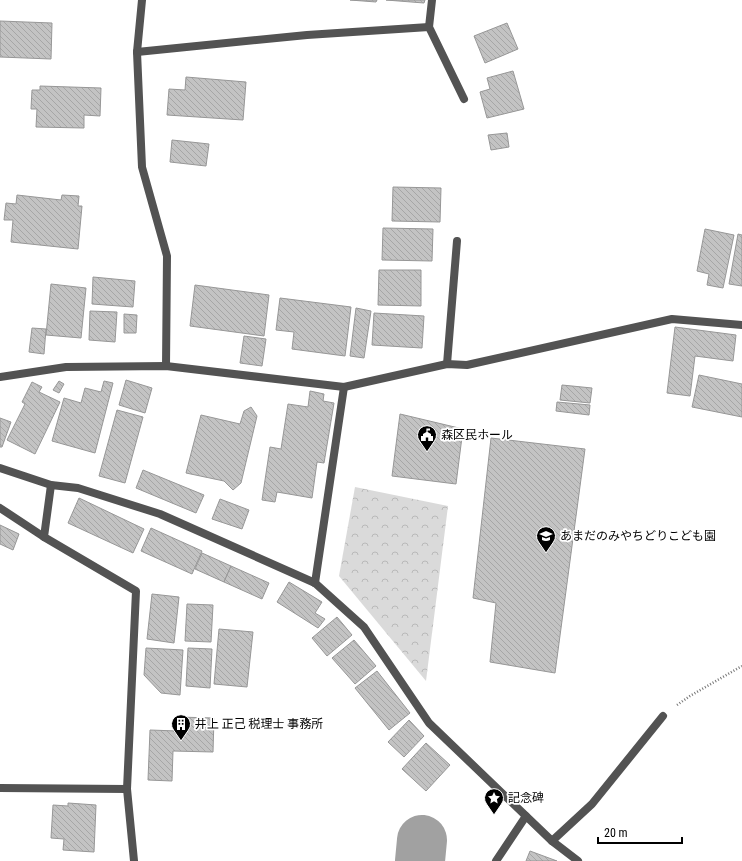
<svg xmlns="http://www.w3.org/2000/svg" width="742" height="861" viewBox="0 0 742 861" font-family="'Roboto Condensed','Noto Sans JP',sans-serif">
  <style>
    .forest { fill: url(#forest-crowns) }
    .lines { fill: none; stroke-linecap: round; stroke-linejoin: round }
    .river { stroke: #a1a1a1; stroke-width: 50 }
    .building { fill: url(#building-back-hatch); stroke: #979797 }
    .path { stroke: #757575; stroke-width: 2.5; stroke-dasharray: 1 2; stroke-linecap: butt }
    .lane { stroke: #535353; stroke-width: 8 }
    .street { stroke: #535353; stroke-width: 8 }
    .labels { text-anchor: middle; stroke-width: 3.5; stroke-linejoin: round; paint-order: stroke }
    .poi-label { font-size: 12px; fill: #000; stroke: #fff; text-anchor: start }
  </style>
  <defs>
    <pattern id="forest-crowns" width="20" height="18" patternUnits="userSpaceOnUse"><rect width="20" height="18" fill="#dadada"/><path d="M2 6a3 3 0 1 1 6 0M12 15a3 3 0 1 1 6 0" fill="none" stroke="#b9b9b9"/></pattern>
    <pattern id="building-back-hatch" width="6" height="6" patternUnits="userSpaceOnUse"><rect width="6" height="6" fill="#c3c3c3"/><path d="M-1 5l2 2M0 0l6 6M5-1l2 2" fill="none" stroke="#a6a6a6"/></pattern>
  </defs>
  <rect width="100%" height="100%" fill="#fff"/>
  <polygon class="forest" points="355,487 448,506 426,681 339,576"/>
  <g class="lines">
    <polyline class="river" points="420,861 422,840"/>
  </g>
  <g class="building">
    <polygon points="350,0 377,0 376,2"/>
    <polygon points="386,0 425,0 424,3"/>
    <polygon points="0,21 52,23 51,59 0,57"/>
    <polygon points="507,23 518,49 485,63 474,36"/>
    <polygon points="513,71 524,109 487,118 480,92 490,89 487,78"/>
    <polygon points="186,77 246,82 243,120 167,115 169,89 185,90"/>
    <polygon points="40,86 101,88 100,116 84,115 84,128 36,127 37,109 31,109 32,90 40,90"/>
    <polygon points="507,133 509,147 491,150 488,135"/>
    <polygon points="172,140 209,144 206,166 170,162"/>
    <polygon points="393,187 441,188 440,222 392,221"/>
    <polygon points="17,195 61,200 62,195 79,196 78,206 82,206 78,249 11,242 13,220 4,220 6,203 16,204"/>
    <polygon points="383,228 433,229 432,261 382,260"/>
    <polygon points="705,229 734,235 723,288 707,285 709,274 697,271"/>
    <polygon points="738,234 742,235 742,286 729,284"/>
    <polygon points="379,270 421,270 421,306 378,305"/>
    <polygon points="93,277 135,281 133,307 92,304"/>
    <polygon points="51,284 86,288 81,338 46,335"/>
    <polygon points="195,285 269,295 264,336 190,326"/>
    <polygon points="280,298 351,307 345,356 292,349 294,332 276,330"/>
    <polygon points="356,308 371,311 364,358 350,356"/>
    <polygon points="90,311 117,312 115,342 89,340"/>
    <polygon points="374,313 424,316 422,348 372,345"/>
    <polygon points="124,314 137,315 136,333 124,333"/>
    <polygon points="675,327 736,335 733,361 695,356 690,396 667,393"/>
    <polygon points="32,328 46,329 44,354 29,352"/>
    <polygon points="244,336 266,339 262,366 240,363"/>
    <polygon points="699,375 742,384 742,417 692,407"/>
    <polygon points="126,380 152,388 145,413 119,405"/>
    <polygon points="59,381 64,384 59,393 53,390"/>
    <polygon points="104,381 113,383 95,453 52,441 64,398 81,403 85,388 101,392"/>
    <polygon points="32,382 42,387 39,392 60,402 35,454 7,440 25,404 22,402"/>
    <polygon points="562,385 592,388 590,403 560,400"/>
    <polygon points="310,391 324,394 323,401 334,403 324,463 317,462 312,498 277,492 275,502 262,500 270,447 281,449 288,404 308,407"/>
    <polygon points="557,402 590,405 589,415 556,411"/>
    <polygon points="251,407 257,416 241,483 233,490 224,481 186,473 201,415 240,424 244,411"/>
    <polygon points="117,410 143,417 125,483 99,476"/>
    <polygon points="400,414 463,429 456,484 392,476"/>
    <polygon points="0,418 11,422 2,447 0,447"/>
    <polygon points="491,438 585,449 555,673 490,662 496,603 473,598"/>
    <polygon points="143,470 204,495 196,513 136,488"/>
    <polygon points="79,498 144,529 133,553 68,523"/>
    <polygon points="220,499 249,510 242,529 212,519"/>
    <polygon points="0,525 19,534 13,550 0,544"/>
    <polygon points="151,528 202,551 192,574 141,551"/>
    <polygon points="202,553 231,566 224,582 195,569"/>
    <polygon points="231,566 269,583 262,599 224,582"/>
    <polygon points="289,582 322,602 315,613 325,619 318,628 277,602"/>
    <polygon points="152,594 179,597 174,643 147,639"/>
    <polygon points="187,604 213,605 211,642 185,641"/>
    <polygon points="337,617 352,635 327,656 312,638"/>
    <polygon points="219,629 253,632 247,687 214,684"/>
    <polygon points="354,640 376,666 355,684 332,658"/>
    <polygon points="146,648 183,650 180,695 161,693 144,675"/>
    <polygon points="188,648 212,649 210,688 186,686"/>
    <polygon points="377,671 410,713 389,730 355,688"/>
    <polygon points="177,717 214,718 213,752 173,751 172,781 148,780 150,730 177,731"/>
    <polygon points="409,720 424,736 404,757 388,742"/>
    <polygon points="426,743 450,765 426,791 402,769"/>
    <polygon points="68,803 96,805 94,852 63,850 64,839 51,838 53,805 68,806"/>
    <polygon points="530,851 557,861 526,861"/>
  </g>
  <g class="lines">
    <polyline class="path" points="677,705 690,696 742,666"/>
    <polyline class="lane" points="447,364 457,241"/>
    <g class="street">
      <polyline points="142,0 137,52 142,167 167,256 166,366"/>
      <polyline points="432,0 429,27 464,99"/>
      <polyline points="137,52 307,35 429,27"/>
      <polyline points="0,377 66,367 166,366 344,387 447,364 467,365 672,319 742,325"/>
      <polyline points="0,468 51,485 78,488 160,514 315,583 364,627 429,723 552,841 578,861"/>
      <polyline points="0,508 44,537"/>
      <polyline points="315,583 344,387"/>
      <polyline points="0,788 127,789 136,591 44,537 51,485"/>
      <polyline points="127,789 134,861"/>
      <polyline points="552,841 592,804 663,716"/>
      <polyline points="496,861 526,816"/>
    </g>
  </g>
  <defs>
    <g id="civic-pin" transform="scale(1)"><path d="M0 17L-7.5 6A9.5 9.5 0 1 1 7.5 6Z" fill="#000" stroke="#fff"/><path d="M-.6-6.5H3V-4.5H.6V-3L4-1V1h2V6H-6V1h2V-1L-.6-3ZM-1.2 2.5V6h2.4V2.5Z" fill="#fff"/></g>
    <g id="school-pin" transform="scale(1)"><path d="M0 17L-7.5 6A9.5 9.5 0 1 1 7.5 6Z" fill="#000" stroke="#fff"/><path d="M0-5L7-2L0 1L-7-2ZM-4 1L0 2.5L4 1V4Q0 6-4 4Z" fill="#fff"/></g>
    <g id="building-pin" transform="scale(1)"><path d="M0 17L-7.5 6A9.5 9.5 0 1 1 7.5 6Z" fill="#000" stroke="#fff"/><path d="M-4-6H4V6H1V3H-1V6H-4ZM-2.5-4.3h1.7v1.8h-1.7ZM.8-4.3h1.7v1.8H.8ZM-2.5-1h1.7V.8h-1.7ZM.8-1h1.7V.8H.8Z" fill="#fff"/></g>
    <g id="sight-pin" transform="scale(1)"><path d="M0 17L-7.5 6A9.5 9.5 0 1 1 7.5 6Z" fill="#000" stroke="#fff"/><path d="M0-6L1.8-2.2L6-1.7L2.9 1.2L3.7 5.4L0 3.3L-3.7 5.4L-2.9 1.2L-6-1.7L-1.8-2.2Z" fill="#fff"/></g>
  </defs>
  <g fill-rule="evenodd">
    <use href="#civic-pin" x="427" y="435"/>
    <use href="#school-pin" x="546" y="536"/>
    <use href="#building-pin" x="181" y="724"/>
    <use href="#sight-pin" x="494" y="798"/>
  </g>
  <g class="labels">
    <g class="poi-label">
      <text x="441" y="439">森区民ホール</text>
      <text x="560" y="540">あまだのみやちどりこども園</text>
      <text x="195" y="728">井上 正己 税理士 事務所</text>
      <text x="508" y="802">記念碑</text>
    </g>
  </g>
  <path d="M598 837v6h84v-6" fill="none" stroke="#000000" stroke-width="2"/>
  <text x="604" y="837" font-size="12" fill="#000000" stroke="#ffffff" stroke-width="3" paint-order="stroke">20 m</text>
</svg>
